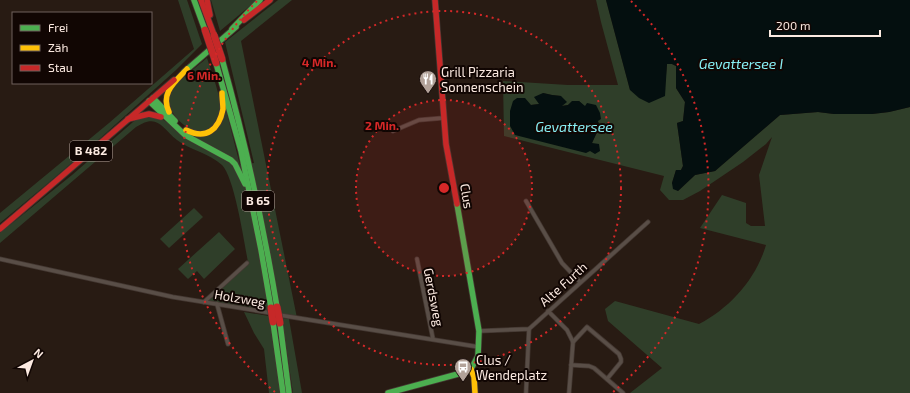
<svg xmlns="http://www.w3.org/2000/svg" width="910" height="393" viewBox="0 0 910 393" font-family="'Exo 2',sans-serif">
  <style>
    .green { fill: #2f3e29; fill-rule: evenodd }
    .water { fill: #040f0f }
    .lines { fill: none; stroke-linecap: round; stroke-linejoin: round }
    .street-casing { stroke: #443832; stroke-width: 5 }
    .fast-casing { stroke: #443832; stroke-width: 7 }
    .slow-casing { stroke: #443832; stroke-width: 7 }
    .jam-casing { stroke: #443832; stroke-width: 7 }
    .street { stroke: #594e47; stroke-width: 3.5 }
    .fast { stroke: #4caf50; stroke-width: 5.5 }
    .slow { stroke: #ffc107; stroke-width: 5.5 }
    .jam { stroke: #c62828; stroke-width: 5.5 }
    .jam-bridge-casing { stroke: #443832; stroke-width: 8; stroke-linecap: butt }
    .jam-bridge { stroke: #c62828; stroke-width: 7 }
    .ring { fill: none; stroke: #d62828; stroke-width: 2; stroke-dasharray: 2 4 }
    .labels { text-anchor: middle; stroke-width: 4; stroke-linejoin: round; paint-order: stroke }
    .shield { fill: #110603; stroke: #b6a69e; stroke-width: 1 }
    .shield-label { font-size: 12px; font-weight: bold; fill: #fceae1 }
    .poi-label { font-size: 13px; fill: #fceae1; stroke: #110603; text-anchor: start }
    .street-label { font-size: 13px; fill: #fceae1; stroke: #110603 }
    .water-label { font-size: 14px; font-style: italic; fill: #88eff4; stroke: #110603 }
    .centre { fill: #d62828; stroke: #110603; stroke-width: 2 }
    .ring-label { font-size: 12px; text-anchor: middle; font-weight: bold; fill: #d62828; stroke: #110603; stroke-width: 4; stroke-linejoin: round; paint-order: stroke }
  </style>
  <rect width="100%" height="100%" fill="#281b13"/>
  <g class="green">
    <polygon points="178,0 187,0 202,44 176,70 96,142 47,184 0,223 0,213 109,123 194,49"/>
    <polygon points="211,0 257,0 220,31"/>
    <path d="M278 0H292L241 41 297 318 269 315 204 302 248 262C244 242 235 179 222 165 209 153 190 150 177 140 161 127 158 113 136 127L0 243V233L72 175 133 122C138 119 142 116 148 115 162 114 175 130 185 138L207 136 225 106 240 165 254 163 225 42Z"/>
    <path d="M596 0H606L630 90 666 75 667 64H672L676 66V88L685 102 683 121 677 123 683 166 681 170H676L672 183 678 191 695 175 715 171 780 115 818 112 834 114H872L889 112 910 107V393H630L662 368 608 321 605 309 615 301 699 324C730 308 756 279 766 245L700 228 722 195 746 203V223L751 226H765L759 175 772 137 766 144 743 162 700 191 683 200H669L660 190 664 176 504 136 503 81 568 85H618L601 22ZM543 93 552 95 561 96V106L568 105 573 101H579C585 107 591 113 596 119 599 122 599 125 602 128L598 130 592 143 531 105 539 104Z"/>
    <path d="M207 58C211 71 222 98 220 111 220 115 216 119 215 122 201 149 164 113 168 96 171 85 198 66 207 58Z"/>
    <polygon points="194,208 203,217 169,248 160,239"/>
    <polygon points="219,232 235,249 204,279 197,271 188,279 178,269"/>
    <polygon points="244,312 269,316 280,393 269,393 264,349 254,333"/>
    <polygon points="282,318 289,319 302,393 293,393"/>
  </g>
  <g class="water">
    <polygon points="606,0 910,0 910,107 889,112 872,114 834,114 818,112 780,115 715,171 695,175 678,191 673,189 672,183 676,170 681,170 683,166 677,123 683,121 685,102 676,88 676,66 672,64 667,64 665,96 649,103 639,98 630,90"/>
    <polygon points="543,93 552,95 561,96 567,102 562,106 568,105 572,101 579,101 585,106 587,103 596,105 600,113 601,119 598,121 599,125 601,125 602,128 598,130 592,143 599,144 600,151 595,154 590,151 586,153 515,135 510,126 510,111 513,101 517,98 525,98 531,105 539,104 534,97"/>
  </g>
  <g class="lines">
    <g class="street-casing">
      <g id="street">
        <polyline points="393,131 419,120 443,118"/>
        <polyline points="526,201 562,263 580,282"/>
        <polyline points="0,259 173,297 271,313"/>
        <polyline points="417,259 433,339"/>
        <polyline points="204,302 247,263"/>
        <polyline points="217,304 228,344"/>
        <polyline points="548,311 567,330 573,342 569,393"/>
        <polyline points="279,315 479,347"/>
        <polyline points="479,331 529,329 648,222"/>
        <polyline points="573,342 587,327 619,354 621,359 621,362 607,379"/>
        <polyline points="571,365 589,366 594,368 623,393"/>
        <polyline points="526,393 529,329"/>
      </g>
    </g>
    <g class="fast-casing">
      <g id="fast">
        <polyline points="194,0 205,30"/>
        <polyline points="232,29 260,0"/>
        <path d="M222 59C245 141 263 223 277 307"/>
        <polyline points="216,63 241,151 261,250 271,308"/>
        <polyline points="184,72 236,27"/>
        <polyline points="153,98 175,121"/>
        <polyline points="149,101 185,135 231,160 235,164 245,184"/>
        <polyline points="273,322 283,393"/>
        <polyline points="280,323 289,393"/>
        <polyline points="388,393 458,374 471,369 478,356 479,331 457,204"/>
      </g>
    </g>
    <g class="slow-casing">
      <g id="slow">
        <path d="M169 112C160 93 175 82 187 69"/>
        <path d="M186 130C206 140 219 130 223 109 223 104 222 98 222 93"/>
        <polyline points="471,369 474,377 475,393"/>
      </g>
    </g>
    <g class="jam-casing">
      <g id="jam">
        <polyline points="201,0 214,35"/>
        <polyline points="207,0 210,15"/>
        <polyline points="435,0 446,144 457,204"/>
        <polyline points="244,20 270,0"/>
        <polyline points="128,119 149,114 161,117"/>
        <polyline points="0,229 174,80"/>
      </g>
    </g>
    <use href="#street" class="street"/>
    <use href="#fast" class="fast"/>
    <use href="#slow" class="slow"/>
    <use href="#jam" class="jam"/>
    <g class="jam-bridge-casing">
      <g id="jam-bridge">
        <polyline points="205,30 216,63"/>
        <polyline points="214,35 222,59"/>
        <polyline points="277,307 280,323"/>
        <polyline points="271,308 273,322"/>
      </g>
    </g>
    <use href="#jam-bridge" class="jam-bridge"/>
  </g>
  <circle cx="444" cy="188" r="88" fill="#d62828" fill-opacity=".12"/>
  <g class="ring">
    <circle cx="444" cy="188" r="88"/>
    <circle cx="444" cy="188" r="177"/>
    <path d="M275 392A265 265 0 0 1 257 1M631 1A265 265 0 0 1 613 392"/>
  </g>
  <defs>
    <g id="restaurant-pin" transform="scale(0.9)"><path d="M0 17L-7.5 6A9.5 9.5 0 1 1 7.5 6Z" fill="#b2a299" stroke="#110603"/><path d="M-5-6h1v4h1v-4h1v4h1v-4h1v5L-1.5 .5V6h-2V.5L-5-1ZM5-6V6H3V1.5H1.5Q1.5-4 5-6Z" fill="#fff"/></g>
    <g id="bus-pin" transform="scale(0.9)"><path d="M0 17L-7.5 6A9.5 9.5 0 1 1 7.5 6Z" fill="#b2a299" stroke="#110603"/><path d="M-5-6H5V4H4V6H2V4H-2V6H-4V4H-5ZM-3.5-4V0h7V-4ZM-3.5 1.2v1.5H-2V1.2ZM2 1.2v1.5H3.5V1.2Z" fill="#fff"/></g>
  </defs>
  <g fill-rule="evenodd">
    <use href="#restaurant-pin" x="428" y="79"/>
    <use href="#bus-pin" x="463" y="367"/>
  </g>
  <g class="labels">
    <g class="shield">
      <rect x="70" y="141" width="42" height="20" rx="3"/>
      <rect x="242" y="191" width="32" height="20" rx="3"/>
    </g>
    <g class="shield-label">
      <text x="91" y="155">B 482</text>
      <text x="258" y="205">B 65</text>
    </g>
    <g class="poi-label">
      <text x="441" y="77">Grill Pizzaria<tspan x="441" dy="15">Sonnenschein</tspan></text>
      <text x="476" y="365">Clus /<tspan x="476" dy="15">Wendeplatz</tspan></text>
    </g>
    <g class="street-label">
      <text transform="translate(467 196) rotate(80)" y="5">Clus</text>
      <text transform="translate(563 284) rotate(-42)" y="5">Alte Furth</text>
      <text transform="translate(434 297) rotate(79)" y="5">Gerdsweg</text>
      <text transform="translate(240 298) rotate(10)" y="5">Holzweg</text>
    </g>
    <g class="water-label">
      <text x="741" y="69">Gevattersee I</text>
      <text x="574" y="132">Gevattersee</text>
    </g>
  </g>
  <circle cx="444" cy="188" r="6" class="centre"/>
  <g class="ring-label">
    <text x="319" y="67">4 Min.</text>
    <text x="204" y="80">6 Min.</text>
    <text x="382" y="130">2 Min.</text>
  </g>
  <rect x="12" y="12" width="140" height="72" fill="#110603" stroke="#6f615c"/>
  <rect x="20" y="25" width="20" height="6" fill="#4caf50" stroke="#6f615c"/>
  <text x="48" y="32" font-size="12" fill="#fceae1">Frei</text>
  <rect x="20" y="45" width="20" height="6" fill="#ffc107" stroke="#6f615c"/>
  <text x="48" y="52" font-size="12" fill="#fceae1">Zäh</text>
  <rect x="20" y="65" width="20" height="6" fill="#c62828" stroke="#6f615c"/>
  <text x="48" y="72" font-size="12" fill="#fceae1">Stau</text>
  <g transform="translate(32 361) rotate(41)" stroke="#110603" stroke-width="3" paint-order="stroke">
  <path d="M0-3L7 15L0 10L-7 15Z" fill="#fceae1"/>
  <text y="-6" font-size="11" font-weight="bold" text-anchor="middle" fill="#fceae1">N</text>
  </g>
  <path d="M770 30v6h110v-6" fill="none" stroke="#fceae1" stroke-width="2"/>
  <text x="776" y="30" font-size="12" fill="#fceae1" stroke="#110603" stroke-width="3" paint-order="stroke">200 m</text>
</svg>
